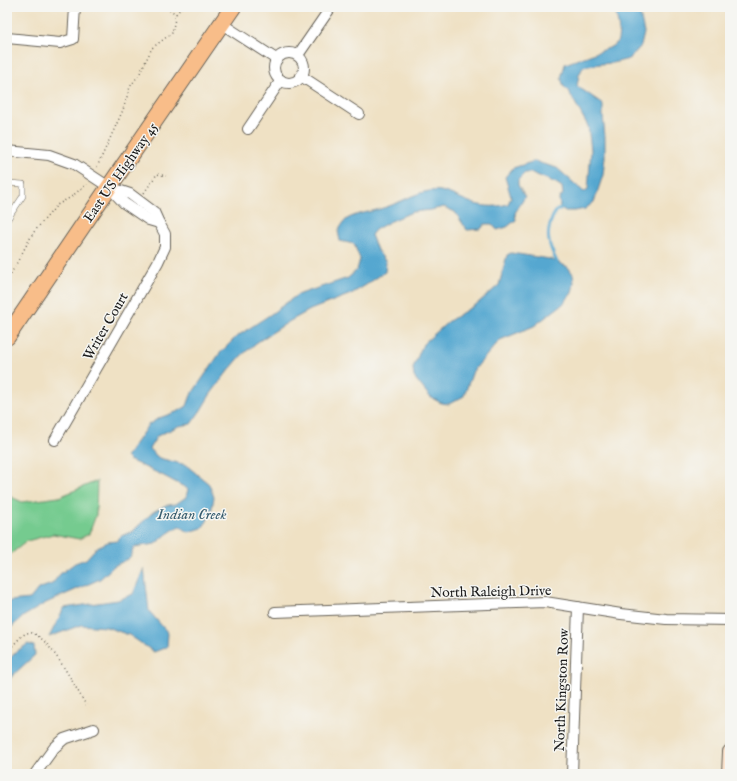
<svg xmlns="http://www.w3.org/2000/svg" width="737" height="781" viewBox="0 0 737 781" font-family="'IM FELL English',serif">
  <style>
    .green { fill: #75cb8f; stroke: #487456 }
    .water { fill: #54a7d0; stroke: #386276 }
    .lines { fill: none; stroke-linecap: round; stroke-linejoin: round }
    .stream { stroke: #54a7d0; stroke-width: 3 }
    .lane-casing { stroke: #666157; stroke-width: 6 }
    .street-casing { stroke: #666157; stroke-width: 12 }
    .secondary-casing { stroke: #666157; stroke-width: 16 }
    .primary-casing { stroke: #666157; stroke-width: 18 }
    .path { stroke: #666157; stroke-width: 1.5; stroke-dasharray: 1 3; stroke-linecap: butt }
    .lane { stroke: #fff; stroke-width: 5 }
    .street { stroke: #fff; stroke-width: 10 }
    .secondary { stroke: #fce5d0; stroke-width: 14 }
    .primary { stroke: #f8bd89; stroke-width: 16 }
    .labels { text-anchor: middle; stroke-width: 3; stroke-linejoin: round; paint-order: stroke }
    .street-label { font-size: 14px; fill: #1c1c1c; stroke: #f6f6f2 }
    .water-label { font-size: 15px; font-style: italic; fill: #355b6d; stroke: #f6f6f2 }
  </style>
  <rect width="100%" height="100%" fill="#f6f6f2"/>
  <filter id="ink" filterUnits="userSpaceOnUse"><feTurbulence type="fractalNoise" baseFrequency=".025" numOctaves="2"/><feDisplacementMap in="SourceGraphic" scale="8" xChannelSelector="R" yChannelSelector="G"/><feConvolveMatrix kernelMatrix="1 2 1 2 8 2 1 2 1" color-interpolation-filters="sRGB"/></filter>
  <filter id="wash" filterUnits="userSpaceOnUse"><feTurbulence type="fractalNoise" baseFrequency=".012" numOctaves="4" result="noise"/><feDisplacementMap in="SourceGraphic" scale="16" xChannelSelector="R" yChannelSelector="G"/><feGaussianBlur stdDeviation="0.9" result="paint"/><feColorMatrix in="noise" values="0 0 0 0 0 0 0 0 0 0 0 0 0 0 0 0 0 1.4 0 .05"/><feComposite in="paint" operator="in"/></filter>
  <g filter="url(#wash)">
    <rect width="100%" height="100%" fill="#efe1c4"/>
    <polygon class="green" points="97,481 96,515 89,534 79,539 53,534 27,541 7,557 7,495 22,502 59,497"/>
    <g class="water">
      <path d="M614 7H636L640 14 644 33 641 46 629 59 613 63 600 64 583 67 579 75 577 86 603 104V115L605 137V157L603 175 594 202 585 209 575 211H565L560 207 559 199 563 194 562 187 556 183 532 173H525L518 180V185L525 197 515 213 516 220 507 227 497 230 492 224H485L481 229 467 230 455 212 444 207 431 210 412 212 389 222 375 230 371 235 377 250 386 262 385 272 366 285 351 294 310 310 290 321 256 343 241 356 225 375 210 395 201 410 191 424 179 426 157 436 149 449 159 458 186 465 209 484 214 497 212 508 207 521 202 528 189 532 179 526 167 534 155 544 134 547 130 558 114 566 100 579 46 603 24 616 7 631V606L10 601 30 599 38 589 52 584 60 574 75 563 86 559 97 547 108 542 117 541 121 536 132 532 153 512 166 505 176 504 186 497 188 489 162 475 129 460 126 457 148 425 159 418 179 411 187 406 191 395 220 353 236 337 271 314 297 295 348 278 357 270 360 259 354 244 340 241 338 231C341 227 344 221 347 219 357 213 372 212 383 208 402 203 420 188 441 191 453 194 463 200 475 204 486 207 498 207 508 204L511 197 505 177 513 168 535 161 543 164 557 168 584 192 588 189 591 150 588 126 569 92 564 87 561 78 565 64 609 48 617 43C621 31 617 19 614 7Z"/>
      <polygon points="511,253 550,259 568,267 573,274 574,283 572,293 563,304 534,326 500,340 473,371 464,396 449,404 441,403 430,397 414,377 413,368 423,344 449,321 478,303 499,285 507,255"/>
      <polygon points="144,568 149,611 168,633 167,647 154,652 129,635 106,627 81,625 49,637 64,608 118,600 133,594"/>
      <polygon points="28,644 34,646 35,655 13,675 7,683 7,661 17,651"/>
    </g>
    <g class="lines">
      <path class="stream" d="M557 262C554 256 550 248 549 241 547 232 551 212 561 208"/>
    </g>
  </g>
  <g filter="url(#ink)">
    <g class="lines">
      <g class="lane-casing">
        <polyline id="lane" points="7,183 23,184 23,196 7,220"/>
      </g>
      <g class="street-casing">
        <g id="street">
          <polyline points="222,24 276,59"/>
          <polyline points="7,38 60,43 73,39 75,7"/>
          <circle cx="289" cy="68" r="15"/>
          <polyline points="298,55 331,7"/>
          <polyline points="301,76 359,114"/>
          <polyline points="248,129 281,80"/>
          <polyline points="7,151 49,155 74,164 109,187 124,203 149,220 159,223"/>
          <polyline points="55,440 158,262 165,247 165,234 159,223 154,212 130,194 109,187"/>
          <polyline points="275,612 545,602 621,614 666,619 730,620"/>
          <polyline points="35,774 54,748 64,739 94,729"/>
          <polyline points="572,774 578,607"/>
        </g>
      </g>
      <g class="secondary-casing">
        <polyline id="secondary" points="729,774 730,752"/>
      </g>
      <g class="primary-casing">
        <polyline id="primary" points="7,337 109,187 233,7"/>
      </g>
      <g class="path">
        <polyline points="166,7 176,14"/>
        <polyline points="97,167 123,110 130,87 140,73 152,48 172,33 176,14 182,7"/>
        <polyline points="144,193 157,174 166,176"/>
        <polyline points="7,281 33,233 57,205 71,197 87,184"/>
        <path d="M7 652C12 647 21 635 27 633 45 627 78 692 86 705"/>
      </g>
      <use href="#lane" class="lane"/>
      <use href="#street" class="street"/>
      <use href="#secondary" class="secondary"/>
      <use href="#primary" class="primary"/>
    </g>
  </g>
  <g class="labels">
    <g class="street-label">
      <text transform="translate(120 172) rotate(-55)" y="5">East US Highway 45</text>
      <text transform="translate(105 326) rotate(-60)" y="5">Writer Court</text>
      <text transform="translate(491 591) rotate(-1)" y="5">North Raleigh Drive</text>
      <text transform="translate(561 690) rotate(-88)" y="5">North Kingston Row</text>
    </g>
    <g class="water-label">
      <text x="192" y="519">Indian Creek</text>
    </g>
  </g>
  <rect width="737" height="781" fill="none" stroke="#f6f6f2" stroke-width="24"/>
</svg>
